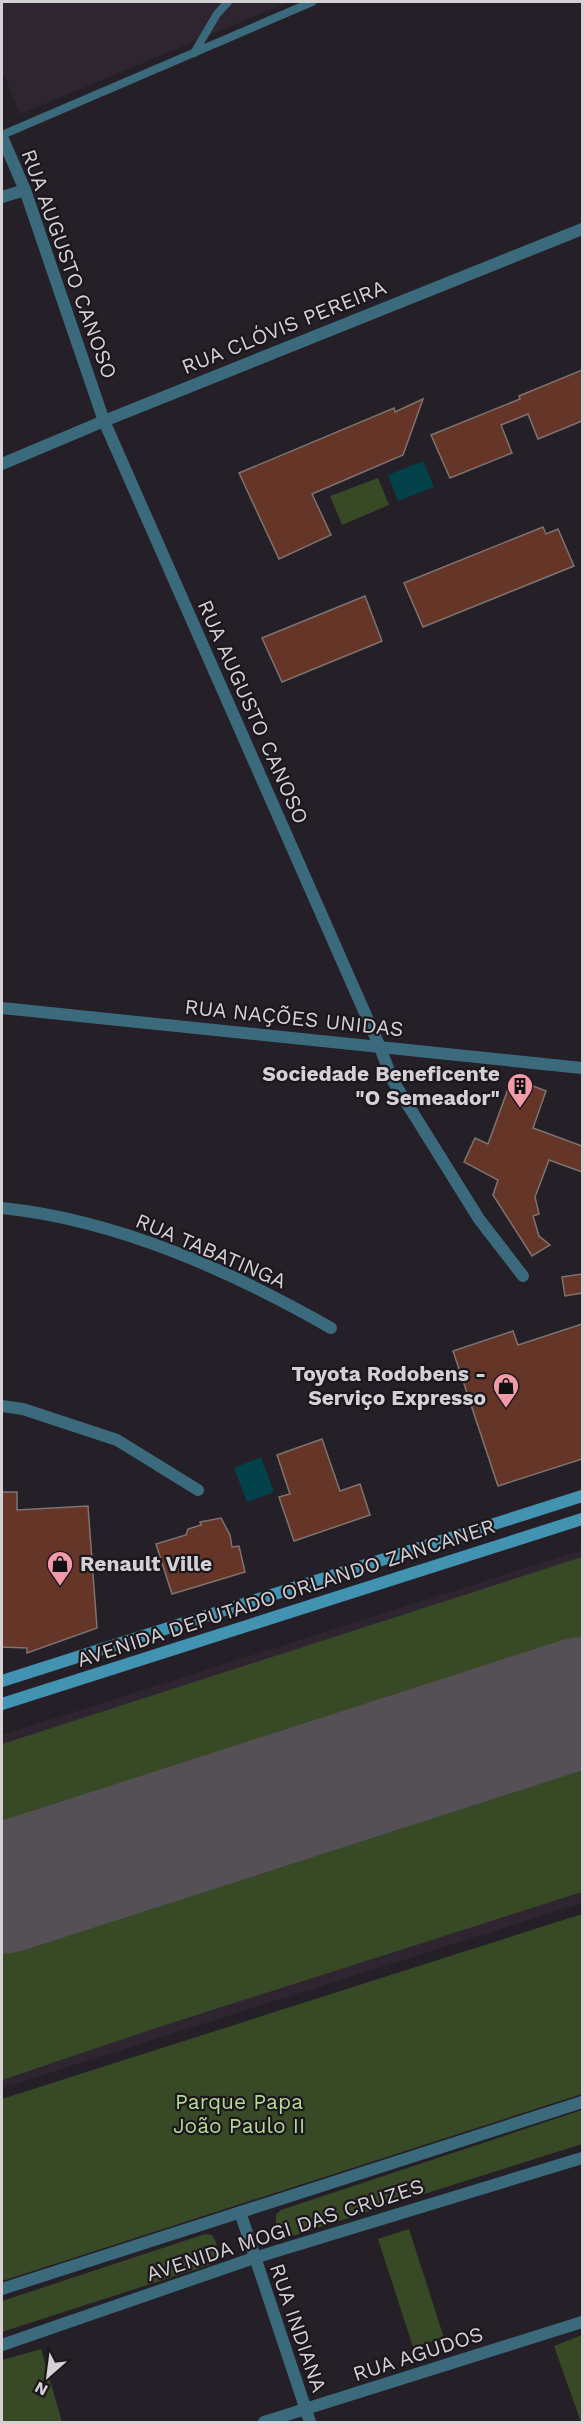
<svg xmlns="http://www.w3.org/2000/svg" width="584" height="2424" viewBox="0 0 584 2424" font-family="'Work Sans',sans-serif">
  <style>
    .built { fill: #2f2531 }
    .green { fill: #384926 }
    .water { fill: #03424a }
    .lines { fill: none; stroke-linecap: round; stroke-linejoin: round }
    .runway { stroke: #545056; stroke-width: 130 }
    .building { fill: #653527; stroke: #7e7370; stroke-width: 1.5 }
    .lane { stroke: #3b6a7d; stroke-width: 8 }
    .street { stroke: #3b6a7d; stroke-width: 12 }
    .secondary { stroke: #4292b1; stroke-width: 12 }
    .labels { text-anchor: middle; stroke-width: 4.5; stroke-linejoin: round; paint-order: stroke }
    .street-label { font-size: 21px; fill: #d4d1d5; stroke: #1c171d }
    .poi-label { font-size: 21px; font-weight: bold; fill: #d4d1d5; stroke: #1c171d; text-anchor: end }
    .park-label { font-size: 21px; fill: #b5da93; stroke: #1c171d }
  </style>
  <rect width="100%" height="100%" fill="#252027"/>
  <g class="built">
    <polygon points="2,2 289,2 20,114 2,70"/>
    <polygon points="582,1550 582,1903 2,2088 2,1735"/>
  </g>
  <g class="green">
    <polygon points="378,478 389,505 342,525 330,496"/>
    <polygon points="582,1557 582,1666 2,1854 2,1744"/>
    <polygon points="582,1735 582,1892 156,2028 2,2080 2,1921"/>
    <polygon points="582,1914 582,2094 2,2281 2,2099"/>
    <polygon points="582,2110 582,2144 289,2237 284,2237 276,2230 276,2214 281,2210"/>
    <polygon points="409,2229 444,2338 413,2347 378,2239"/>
    <path d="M205 2234 212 2235C219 2247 221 2255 209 2265L2 2332V2301Z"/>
    <polygon points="582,2335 582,2422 581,2422 554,2346"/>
    <polygon points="41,2349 62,2422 2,2422 2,2360"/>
  </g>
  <g class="water">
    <polygon points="423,461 434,487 398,501 388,475"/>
    <polygon points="261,1457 274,1492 247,1502 234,1468"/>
  </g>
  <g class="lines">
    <polyline class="runway" points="2,1889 582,1702"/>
  </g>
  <g class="building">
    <polygon points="582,370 582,421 538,439 528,414 501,425 512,453 450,478 431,435 520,399 519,396"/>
    <polygon points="423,399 403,455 312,494 331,535 279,559 239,473 394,408 395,412"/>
    <polygon points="543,527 546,534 558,529 574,566 423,627 404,583"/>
    <polygon points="365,596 382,641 282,682 262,638"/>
    <polygon points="512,1078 546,1091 533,1128 582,1146 582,1172 549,1160 535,1197 539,1214 533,1216 539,1236 550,1245 532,1256 493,1195 498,1180 464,1162 475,1138 488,1144"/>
    <polygon points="582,1274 582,1293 565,1296 562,1277"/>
    <polygon points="582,1324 582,1459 498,1486 453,1351 513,1331 518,1345"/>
    <polygon points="322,1439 340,1491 360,1484 370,1515 294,1541 279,1497 290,1494 277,1455"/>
    <polygon points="2,1492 17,1492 17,1510 88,1506 97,1628 27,1653 27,1648 2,1647"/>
    <polygon points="221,1518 230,1535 232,1547 239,1546 245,1572 172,1594 156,1544 186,1535 188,1529 201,1525 200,1522"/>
  </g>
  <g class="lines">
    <g class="lane">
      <polyline points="194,53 217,14 228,2"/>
      <polyline points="2,135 312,2"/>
    </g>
    <g class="street">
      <polyline points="2,137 25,190 104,421 379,1045 393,1081 479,1219 523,1276"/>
      <polyline points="2,197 25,190"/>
      <polyline points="2,464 104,421 582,229"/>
      <polyline points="2,1008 582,1068"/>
      <path d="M2 1208C118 1220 231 1271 331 1328"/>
      <polyline points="2,1406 23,1409 117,1440 198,1490"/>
      <polyline points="240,2212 310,2422"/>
      <polyline points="2,2289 582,2102"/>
      <polyline points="2,2345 254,2258 582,2158"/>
      <polyline points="264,2422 582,2322"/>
    </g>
    <g class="secondary">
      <polyline points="2,1681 582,1496"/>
      <polyline points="2,1704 582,1519"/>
    </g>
  </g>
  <defs>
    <g id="building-pin" transform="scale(1.35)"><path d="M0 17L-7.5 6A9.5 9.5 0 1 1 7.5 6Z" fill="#f39aa9" stroke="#1c171d"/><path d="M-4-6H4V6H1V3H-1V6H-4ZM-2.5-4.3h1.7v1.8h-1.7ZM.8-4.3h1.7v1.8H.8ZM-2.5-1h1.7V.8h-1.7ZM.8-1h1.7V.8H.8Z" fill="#111"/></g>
    <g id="shop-pin" transform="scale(1.35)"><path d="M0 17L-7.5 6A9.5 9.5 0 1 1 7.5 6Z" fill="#f39aa9" stroke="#1c171d"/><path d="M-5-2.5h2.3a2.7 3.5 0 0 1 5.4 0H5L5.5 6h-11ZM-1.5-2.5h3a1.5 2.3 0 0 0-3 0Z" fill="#111"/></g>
  </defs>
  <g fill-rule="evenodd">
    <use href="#building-pin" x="520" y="1086"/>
    <use href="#shop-pin" x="506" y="1386"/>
    <use href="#shop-pin" x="60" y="1564"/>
  </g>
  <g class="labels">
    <g class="street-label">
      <text transform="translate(69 264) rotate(70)" y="7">RUA AUGUSTO CANOSO</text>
      <text transform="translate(284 327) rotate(-22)" y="7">RUA CLÓVIS PEREIRA</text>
      <text transform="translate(253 712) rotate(66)" y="7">RUA AUGUSTO CANOSO</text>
      <text transform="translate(294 1018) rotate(6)" y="7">RUA NAÇÕES UNIDAS</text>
      <text transform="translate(211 1251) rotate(23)" y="7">RUA TABATINGA</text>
      <text transform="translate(286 1593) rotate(-18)" y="7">AVENIDA DEPUTADO ORLANDO ZANCANER</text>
      <text transform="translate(285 2230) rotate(-18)" y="7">AVENIDA MOGI DAS CRUZES</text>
      <text transform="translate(298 2328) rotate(71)" y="7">RUA INDIANA</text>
      <text transform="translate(418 2354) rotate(-18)" y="7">RUA AGUDOS</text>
    </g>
    <g class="poi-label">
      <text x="500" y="1081">Sociedade Beneficente<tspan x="500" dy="24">"O Semeador"</tspan></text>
      <text x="486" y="1381">Toyota Rodobens -<tspan x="486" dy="24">Serviço Expresso</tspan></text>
      <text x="80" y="1571" text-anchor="start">Renault Ville</text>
    </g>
    <g class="park-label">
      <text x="239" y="2109">Parque Papa<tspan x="239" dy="24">João Paulo II</tspan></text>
    </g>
  </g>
  <rect width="584" height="2424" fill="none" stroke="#d4d1d5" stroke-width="6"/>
  <g transform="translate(48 2376) rotate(208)" stroke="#1c171d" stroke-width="4.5" paint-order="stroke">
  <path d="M0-4.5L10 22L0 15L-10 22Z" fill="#d4d1d5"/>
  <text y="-9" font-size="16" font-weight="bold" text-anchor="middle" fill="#d4d1d5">N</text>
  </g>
</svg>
